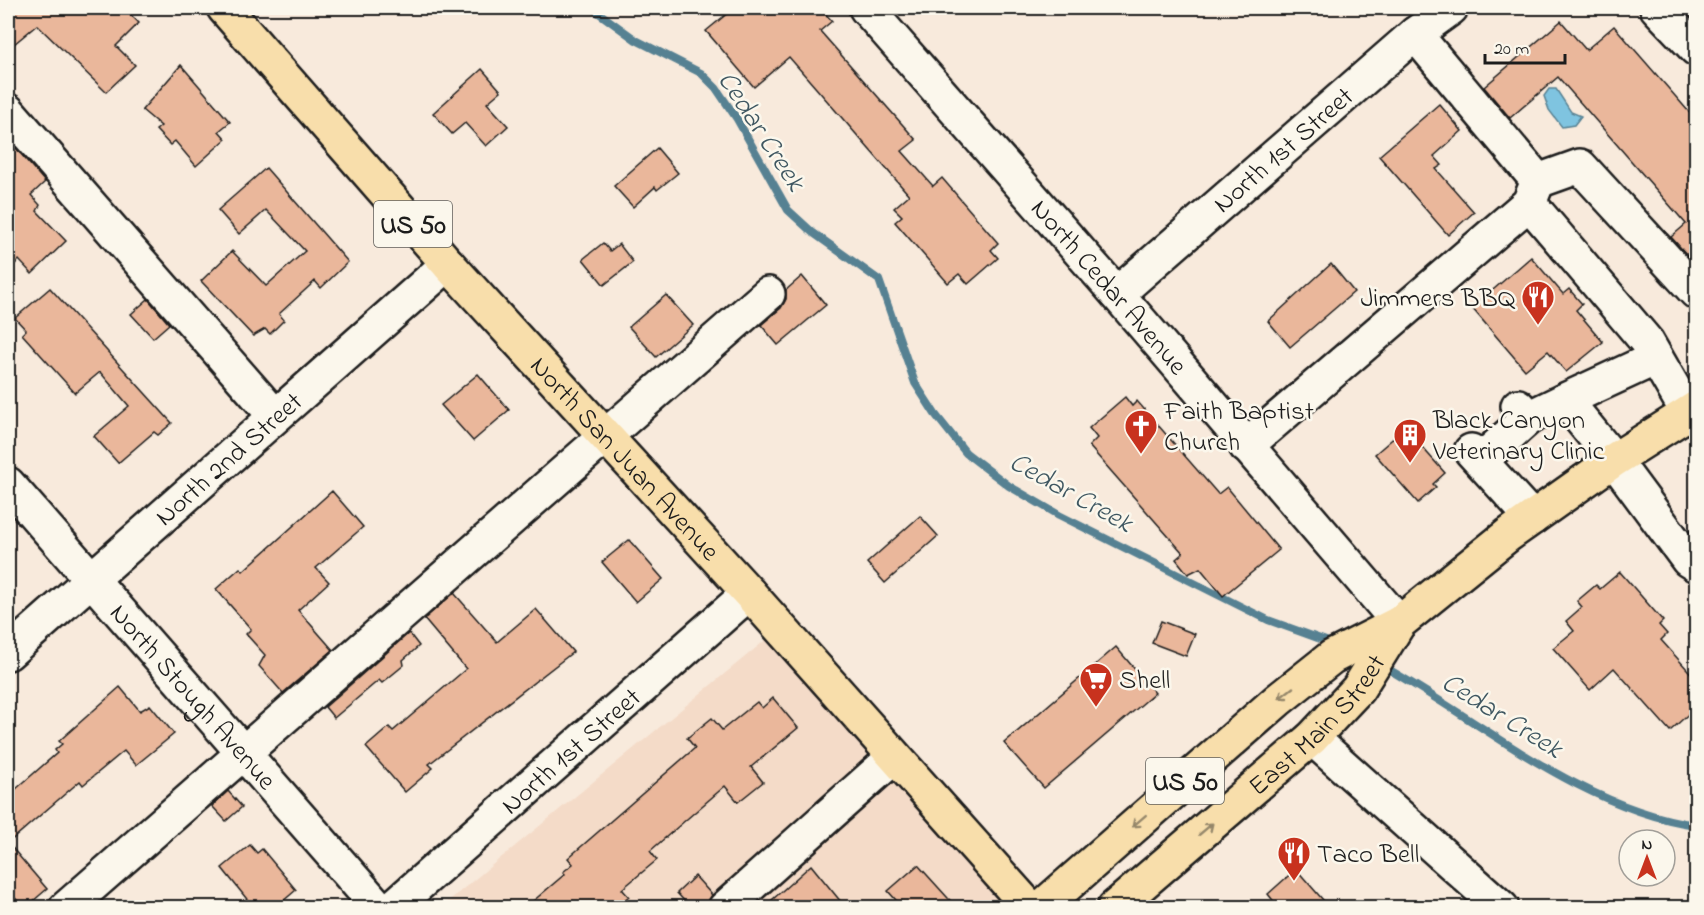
<svg xmlns="http://www.w3.org/2000/svg" width="1704" height="915" viewBox="0 0 1704 915" font-family="'Indie Flower',sans-serif">
  <style>
    .built { fill: #f4dbc8 }
    .water { fill: #7fc4e0; stroke: #578192; stroke-width: 1.5 }
    .lines { fill: none; stroke-linecap: round; stroke-linejoin: round }
    .stream { stroke: #578192; stroke-width: 8 }
    .building { fill: #eab79b; stroke: #1c1c1c; stroke-width: 1.5 }
    .minor-casing { stroke: #1c1c1c; stroke-width: 38 }
    .highway-casing { stroke: #1c1c1c; stroke-width: 38 }
    .minor { stroke: #fbf7ec; stroke-width: 33 }
    .highway { stroke: #f8deab; stroke-width: 33 }
    .oneway { stroke: #95876b }
    .labels { text-anchor: middle; stroke-width: 5; stroke-linejoin: round; paint-order: stroke }
    .shield { fill: #fbf7ec; stroke: #5f5e5a; stroke-width: 1.5 }
    .shield-label { font-size: 26px; font-weight: bold; fill: #1c1c1c }
    .street-label { font-size: 27px; fill: #1c1c1c; stroke: #fbf7ec }
    .poi-label { font-size: 27px; fill: #1c1c1c; stroke: #fbf7ec; text-anchor: start }
    .water-label { font-size: 28px; font-style: italic; fill: #3f5761; stroke: #fbf7ec }
  </style>
  <rect width="100%" height="100%" fill="#f8eadc"/>
  <filter id="ink" filterUnits="userSpaceOnUse"><feTurbulence type="fractalNoise" baseFrequency=".0167" numOctaves="2"/><feDisplacementMap in="SourceGraphic" scale="12" xChannelSelector="R" yChannelSelector="G"/><feConvolveMatrix kernelMatrix="1 2 1 2 8 2 1 2 1" color-interpolation-filters="sRGB"/></filter>
  <g filter="url(#ink)">
    <polygon class="built" points="780,628 1006,907 440,908"/>
    <polygon class="water" points="1549,89 1556,89 1571,112 1581,116 1574,125 1562,127 1549,110 1544,96"/>
    <g class="lines">
      <g class="stream">
        <polyline points="592,8 636,40 701,73 716,88 737,119 788,210 812,232 879,280 915,383 935,414 966,453 1009,486 1059,515 1268,620 1337,645"/>
        <path d="M1381 665C1481 721 1582 809 1696 825"/>
      </g>
    </g>
    <g class="building">
      <polygon points="8,8 124,8 139,23 116,46 135,65 106,92 37,25 8,49"/>
      <polygon points="734,8 820,8 832,21 820,31 916,140 902,151 933,186 942,178 998,243 991,250 998,258 968,284 959,274 948,283 895,222 902,216 894,208 909,195 789,57 754,87 706,31"/>
      <polygon points="1561,21 1586,50 1614,26 1696,120 1696,265 1671,237 1686,224 1558,77 1510,118 1484,87"/>
      <polygon points="181,65 230,122 219,131 226,139 196,166 175,141 170,145 156,130 161,126 142,110"/>
      <polygon points="482,69 501,91 487,103 508,126 486,146 465,123 452,134 433,113"/>
      <polygon points="1439,104 1462,131 1434,156 1442,165 1436,169 1474,212 1448,235 1379,156"/>
      <polygon points="8,139 45,182 31,195 40,205 37,211 66,241 32,274 19,260 8,271"/>
      <polygon points="657,148 678,173 657,190 655,187 633,207 614,186"/>
      <polygon points="266,168 348,262 321,288 315,281 279,314 284,320 270,334 265,329 253,336 201,281 232,251 266,286 305,251 266,210 239,234 218,210"/>
      <polygon points="603,243 610,251 619,244 633,262 604,285 583,259"/>
      <polygon points="1531,257 1563,294 1569,289 1582,304 1576,310 1603,342 1566,372 1548,351 1525,370 1472,308"/>
      <polygon points="1331,264 1354,292 1290,347 1268,321"/>
      <polygon points="802,276 826,305 778,345 761,325 781,308 786,299 786,290"/>
      <polygon points="50,288 172,423 158,435 154,432 118,463 94,436 129,406 100,372 75,393 22,334 26,330 15,318"/>
      <polygon points="666,295 693,325 656,357 629,327"/>
      <polygon points="148,299 169,324 153,338 131,314"/>
      <polygon points="478,374 509,410 473,441 441,405"/>
      <polygon points="1125,397 1132,406 1137,401 1218,494 1227,487 1279,550 1223,596 1200,568 1188,574 1176,559 1183,553 1089,446 1097,438 1089,428"/>
      <polygon points="1405,428 1445,473 1433,484 1436,487 1418,503 1375,454"/>
      <polygon points="332,491 363,527 316,568 329,582 298,610 333,650 283,693 259,666 265,655 246,634 251,629 216,589 240,568 243,571"/>
      <polygon points="920,516 938,536 885,583 867,563"/>
      <polygon points="629,540 663,579 636,602 602,562"/>
      <polygon points="1620,572 1663,621 1659,625 1667,634 1661,640 1696,679 1696,707 1670,731 1614,668 1590,690 1553,648 1574,631 1566,621 1582,607 1577,601 1596,585 1600,589"/>
      <polygon points="454,593 497,642 536,609 573,652 429,764 433,768 405,792 366,747 389,727 393,731 466,669 424,619"/>
      <polygon points="1161,621 1195,634 1186,656 1152,643"/>
      <polygon points="409,633 419,646 403,660 404,665 382,683 379,680 334,718 325,707"/>
      <polygon points="1116,647 1155,693 1044,788 1004,743"/>
      <polygon points="120,687 140,711 150,705 174,734 136,765 124,751 83,785 80,781 8,843 8,796 57,753 55,750 62,744 59,741"/>
      <polygon points="773,698 798,728 751,767 763,782 738,802 725,786 650,851 657,860 622,889 629,897 617,908 525,908 565,874 563,872 573,864 568,858 695,748 687,738 712,718 722,730 757,702 762,708"/>
      <polygon points="228,791 242,807 226,821 212,806"/>
      <polygon points="8,843 47,889 25,908 8,891"/>
      <polygon points="250,845 257,853 262,849 296,890 275,908 254,908 222,868"/>
      <polygon points="811,865 846,908 763,908"/>
      <polygon points="918,865 957,908 903,908 888,891"/>
      <polygon points="1296,869 1330,908 1279,908 1268,894"/>
      <polygon points="695,876 712,895 707,908 691,908 677,893"/>
    </g>
    <g class="lines">
      <g class="minor-casing">
        <g id="minor">
          <path id="s1" d="M866 8 1117 294 1399 623"/>
          <polyline points="1657,8 1696,49"/>
          <polyline points="1415,34 1538,181 1580,166 1696,292"/>
          <polyline points="8,111 275,416"/>
          <polyline points="1529,203 1647,342 1688,413"/>
          <path id="s2" d="M1117 294 1415 34 1451 8"/>
          <polyline points="1565,400 1656,358"/>
          <polyline points="1518,406 1528,418 1565,400 1614,460 1688,560 1696,565"/>
          <polyline points="1246,446 1529,203 1538,181"/>
          <polyline points="1471,451 1532,518"/>
          <polyline points="1481,460 1528,418"/>
          <path id="s3" d="M8 484 379 908"/>
          <path id="s4" d="M8 653 448 264"/>
          <polyline points="1312,738 1502,908"/>
          <polyline points="66,908 768,294"/>
          <path id="s5" d="M392 908 749 593"/>
          <polyline points="725,908 894,757"/>
        </g>
      </g>
      <g class="highway-casing">
        <g id="highway">
          <path id="s6" d="M224 8 448 264 749 593 1030 908"/>
          <polyline points="1041,908 1278,700 1332,657 1399,623 1508,535 1614,460 1696,408"/>
          <path id="s7" d="M1114 908 1312 738 1358 689 1399 623"/>
        </g>
      </g>
      <use href="#minor" class="minor"/>
      <use href="#highway" class="highway"/>
    </g>
    <defs><path id="oneway-shaft" d="M-6 0H5M1.5-3L5.5 0L1.5 3" fill="none" stroke-width="1.6" stroke-linecap="round" stroke-linejoin="round" transform="scale(1.5)"/></defs>
    <g class="oneway">
      <use href="#oneway-shaft" transform="translate(1286 693) rotate(142)"/>
      <use href="#oneway-shaft" transform="translate(1139 821) rotate(139)"/>
      <use href="#oneway-shaft" transform="translate(1206 829) rotate(-40)"/>
    </g>
  </g>
  <defs>
    <g id="restaurant-pin" transform="scale(1.725)"><path d="M0 17L-7.5 6A9.5 9.5 0 1 1 7.5 6Z" fill="#c8321e" stroke="#fbf7ec"/><path d="M-5-6h1v4h1v-4h1v4h1v-4h1v5L-1.5 .5V6h-2V.5L-5-1ZM5-6V6H3V1.5H1.5Q1.5-4 5-6Z" fill="#fff"/></g>
    <g id="church-pin" transform="scale(1.725)"><path d="M0 17L-7.5 6A9.5 9.5 0 1 1 7.5 6Z" fill="#c8321e" stroke="#fbf7ec"/><path d="M-1.2-6h2.4v3.5h3.3v2.4h-3.3V6h-2.4V-.1h-3.3v-2.4h3.3Z" fill="#fff"/></g>
    <g id="building-pin" transform="scale(1.725)"><path d="M0 17L-7.5 6A9.5 9.5 0 1 1 7.5 6Z" fill="#c8321e" stroke="#fbf7ec"/><path d="M-4-6H4V6H1V3H-1V6H-4ZM-2.5-4.3h1.7v1.8h-1.7ZM.8-4.3h1.7v1.8H.8ZM-2.5-1h1.7V.8h-1.7ZM.8-1h1.7V.8H.8Z" fill="#fff"/></g>
    <g id="supermarket-pin" transform="scale(1.725)"><path d="M0 17L-7.5 6A9.5 9.5 0 1 1 7.5 6Z" fill="#c8321e" stroke="#fbf7ec"/><path d="M-6-5.5h2.5l.6 2H6L4.5 2H-2.5L-4.4-4H-6ZM-1.5 3.2a1.3 1.3 0 1 0 .1 0ZM3 3.2a1.3 1.3 0 1 0 .1 0Z" fill="#fff"/></g>
  </defs>
  <g fill-rule="evenodd">
    <use href="#restaurant-pin" x="1538" y="297"/>
    <use href="#church-pin" x="1141" y="426"/>
    <use href="#building-pin" x="1410" y="435"/>
    <use href="#supermarket-pin" x="1096" y="679"/>
    <use href="#restaurant-pin" x="1294" y="853"/>
  </g>
  <g class="labels">
    <g class="shield">
      <rect x="374" y="201" width="78" height="46" rx="4.5"/>
      <rect x="1146" y="758" width="78" height="46" rx="4.5"/>
    </g>
    <g class="shield-label">
      <text x="413" y="233">US 50</text>
      <text x="1185" y="790">US 50</text>
    </g>
    <g class="street-label">
      <text dy="9" stroke="none"><textPath href="#s2" startOffset="220">North 1st Street</textPath></text>
      <text dy="9" stroke="none"><textPath href="#s1" startOffset="370">North Cedar Avenue</textPath></text>
      <text dy="9" stroke="none"><textPath href="#s4" startOffset="294">North 2nd Street</textPath></text>
      <text dy="9" stroke="none"><textPath href="#s6" startOffset="603">North San Juan Avenue</textPath></text>
      <text dy="9" stroke="none"><textPath href="#s3" startOffset="282">North Stough Avenue</textPath></text>
      <text dy="9" stroke="none"><textPath href="#s7" startOffset="274">East Main Street</textPath></text>
      <text dy="9" stroke="none"><textPath href="#s5" startOffset="238">North 1st Street</textPath></text>
    </g>
    <g class="poi-label">
      <text x="1515" y="306" text-anchor="end">Jimmers BBQ</text>
      <text x="1164" y="419">Faith Baptist<tspan x="1164" dy="31">Church</tspan></text>
      <text x="1433" y="428">Black Canyon<tspan x="1433" dy="31">Veterinary Clinic</tspan></text>
      <text x="1119" y="688">Shell</text>
      <text x="1317" y="862">Taco Bell</text>
    </g>
    <g class="water-label">
      <text transform="translate(763 130) rotate(57)" y="10">Cedar Creek</text>
      <text transform="translate(1072 491) rotate(29)" y="10">Cedar Creek</text>
      <text transform="translate(1503 714) rotate(32)" y="10">Cedar Creek</text>
    </g>
  </g>
  <rect width="1704" height="915" fill="none" stroke="#fbf7ec" stroke-width="30"/>
  <rect x="15" y="15" width="1674" height="885" fill="none" stroke="#1c1c1c" stroke-width="2" filter="url(#ink)"/>
  <g transform="translate(1647 858)"><circle r="28" fill="#fbf7ec" stroke="#a29f99" stroke-width="1.5"/>
  <path d="M0-4.5L10 22L0 15L-10 22Z" fill="#c8321e"/>
  <text y="-9" font-size="16" font-weight="bold" text-anchor="middle" fill="#1c1c1c">N</text>
  </g>
  <path d="M1485 54v9h80v-9" fill="none" stroke="#1c1c1c" stroke-width="3"/>
  <text x="1494" y="54" font-size="18" fill="#1c1c1c" stroke="#fbf7ec" stroke-width="4.5" paint-order="stroke">20 m</text>
</svg>
